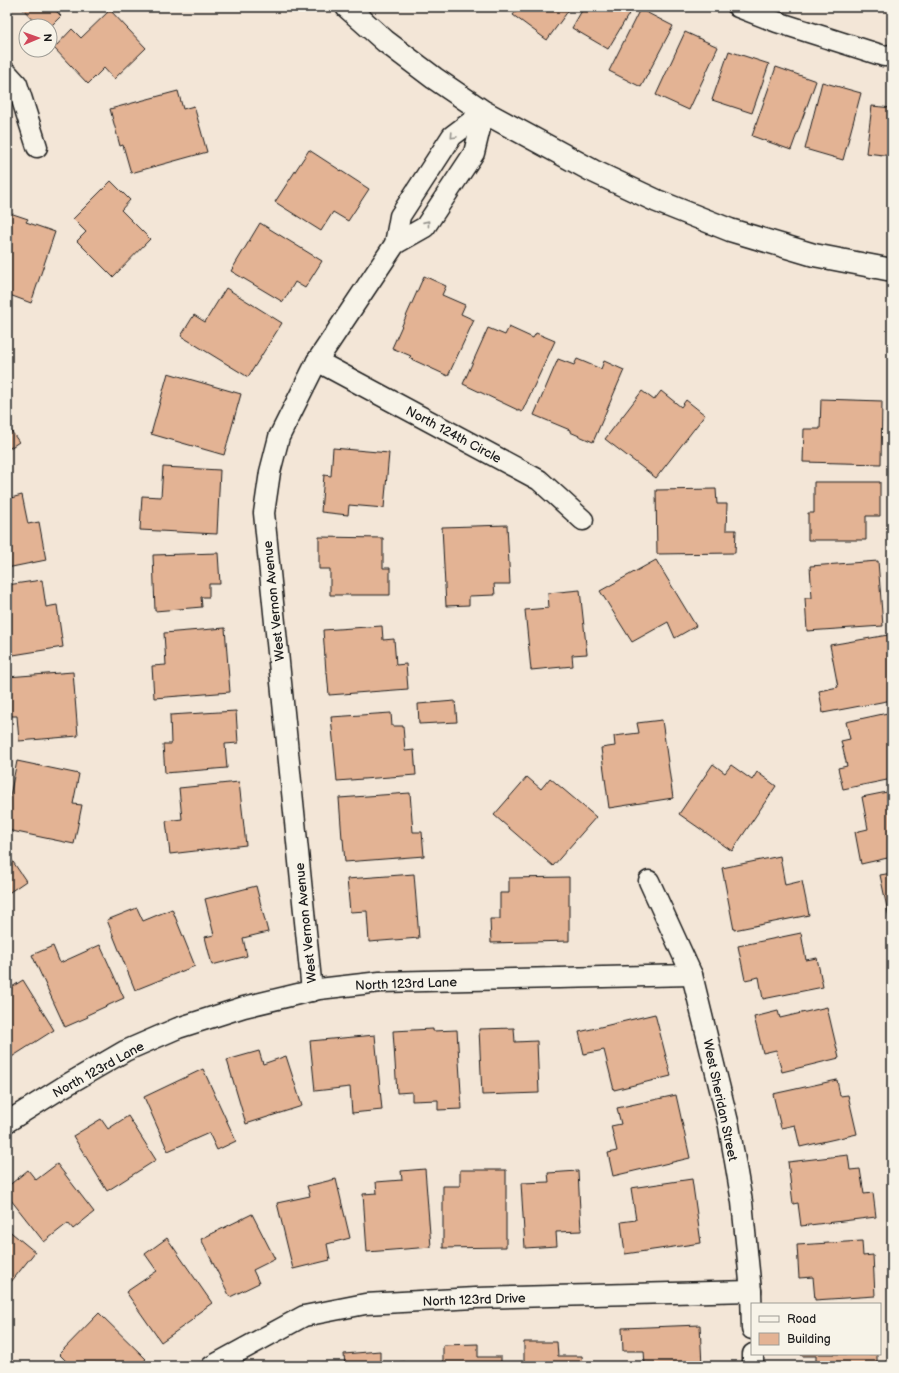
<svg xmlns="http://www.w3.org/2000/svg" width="899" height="1373" viewBox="0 0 899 1373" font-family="'Balsamiq Sans',sans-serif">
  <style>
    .building { fill: #e3b394; stroke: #1c1c1c }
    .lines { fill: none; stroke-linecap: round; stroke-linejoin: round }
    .street-casing { stroke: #1c1c1c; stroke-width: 23 }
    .secondary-casing { stroke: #1c1c1c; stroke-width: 25 }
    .street { stroke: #f7f3e8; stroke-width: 20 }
    .secondary { stroke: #f7f3e8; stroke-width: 22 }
    .oneway { stroke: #94928c }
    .labels { text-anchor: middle; stroke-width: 3; stroke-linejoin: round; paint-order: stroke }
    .street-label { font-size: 13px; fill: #1c1c1c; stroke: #f7f3e8 }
  </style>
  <rect width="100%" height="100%" fill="#f3e6d7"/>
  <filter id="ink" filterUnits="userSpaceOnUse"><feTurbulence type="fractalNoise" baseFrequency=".025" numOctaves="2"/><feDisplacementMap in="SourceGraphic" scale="8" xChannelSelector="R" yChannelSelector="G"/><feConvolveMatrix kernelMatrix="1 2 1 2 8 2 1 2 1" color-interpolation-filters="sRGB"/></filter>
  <g filter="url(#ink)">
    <g class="building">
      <polygon points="21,7 54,7 53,8 61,16 50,27 39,26"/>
      <polygon points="519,7 571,7 547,40 513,15"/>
      <polygon points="584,7 633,7 608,49 572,28"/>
      <polygon points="640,9 673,26 641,87 609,71"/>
      <polygon points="110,10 146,48 114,79 104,68 88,84 54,48 72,29 81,38"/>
      <polygon points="685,32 718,47 689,110 656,95"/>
      <polygon points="729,51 769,64 752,113 712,100"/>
      <polygon points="776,67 816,81 791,150 752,136"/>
      <polygon points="822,82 861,93 843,160 805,149"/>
      <polygon points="178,91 183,109 194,106 207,152 131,173 123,145 120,146 110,109"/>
      <polygon points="872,106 892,108 892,156 866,153"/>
      <polygon points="309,150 369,189 348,221 333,212 321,231 275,202"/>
      <polygon points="111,181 130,200 121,210 150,239 113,277 77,241 86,232 73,219"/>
      <polygon points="7,212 28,219 26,222 55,232 31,303 7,294"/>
      <polygon points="260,223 322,261 305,288 295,282 283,302 231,271"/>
      <polygon points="424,276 446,286 442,295 465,305 461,314 474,320 448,376 409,358 411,356 392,348"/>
      <polygon points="226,288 282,323 248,377 181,336 194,315 205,322"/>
      <polygon points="509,327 533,338 536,333 555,341 522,412 463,384 488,328 505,335"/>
      <polygon points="558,359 574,365 577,359 601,369 604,361 624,370 593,442 570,432 570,430 534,415"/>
      <polygon points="168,373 241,394 224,455 151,434"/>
      <polygon points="642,391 654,400 661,391 681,407 686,400 705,415 656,478 605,439"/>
      <polygon points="821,399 882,401 881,464 803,462 804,429 820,429"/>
      <polygon points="7,425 19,442 7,450"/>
      <polygon points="333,448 389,453 384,508 349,505 348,515 321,512 324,475 331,476"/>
      <polygon points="163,467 220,470 217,534 140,530 142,496 161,497"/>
      <polygon points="814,482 880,482 880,516 866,516 866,540 808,540 808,513 814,513"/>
      <polygon points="716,489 717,504 727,504 726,530 736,530 735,553 657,554 656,490"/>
      <polygon points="22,495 28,524 39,522 46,560 7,568 7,499"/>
      <polygon points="507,525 510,584 494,584 495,595 469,596 469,605 446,606 442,527"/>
      <polygon points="319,537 383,538 383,568 390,568 390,595 330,595 330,569 319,569"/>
      <polygon points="218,553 220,584 209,584 209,597 201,597 202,607 155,611 153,555"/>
      <polygon points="656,560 696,626 675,638 668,622 632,642 600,591"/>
      <polygon points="878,561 883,626 807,631 805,598 812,598 810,566"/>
      <polygon points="42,580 46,607 57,605 63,647 7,656 7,585"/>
      <polygon points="580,590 587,654 572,655 573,666 531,670 525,610 549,608 548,593"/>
      <polygon points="382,626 383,640 394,639 396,665 406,664 408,689 329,695 327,672 326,672 323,630"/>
      <polygon points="225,628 230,692 154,698 152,666 166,665 164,633"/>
      <polygon points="888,635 892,656 892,700 823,713 819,691 838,687 830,645"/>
      <polygon points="73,672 78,736 19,741 17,716 7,716 7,677"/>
      <polygon points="455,701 457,722 419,724 418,704"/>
      <polygon points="236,711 238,743 225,744 227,768 165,773 163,744 171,744 170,715"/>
      <polygon points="892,712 892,779 843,789 838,768 847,766 841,741 850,739 846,722"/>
      <polygon points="391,713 392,726 403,726 405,751 414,750 416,775 337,781 331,717"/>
      <polygon points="662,720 673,798 609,808 601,748 615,746 614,736 639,733 637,723"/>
      <polygon points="17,761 79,774 73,804 82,805 74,844 7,830 7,811"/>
      <polygon points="713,764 725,773 731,765 752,780 757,772 776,786 732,851 679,814"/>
      <polygon points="527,777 541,789 550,778 596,817 553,866 494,815"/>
      <polygon points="239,782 246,845 170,854 166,821 182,819 179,788"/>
      <polygon points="892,791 892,857 861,864 855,832 868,829 862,797"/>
      <polygon points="410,793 413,832 422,832 424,856 345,862 343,839 342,839 339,798"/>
      <polygon points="7,853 26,881 7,894"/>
      <polygon points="780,856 785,885 802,881 809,915 734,930 722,868"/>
      <polygon points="892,873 892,931 880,875"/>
      <polygon points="414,874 419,938 369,942 367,911 350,912 347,879"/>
      <polygon points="569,877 569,941 491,943 490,919 500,919 500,893 509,893 509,878"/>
      <polygon points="256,886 268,932 243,938 247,956 212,965 205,937 214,935 205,899"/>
      <polygon points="137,908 143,921 172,909 195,966 135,990 107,920"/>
      <polygon points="801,933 806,960 817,958 823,987 763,999 759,977 745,980 738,946"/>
      <polygon points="100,945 124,998 87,1015 88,1017 65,1027 32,955 53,946 60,963"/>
      <polygon points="23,980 54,1030 7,1060 7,990"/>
      <polygon points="827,1007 839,1058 782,1072 776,1050 763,1053 754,1017 778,1011 780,1018"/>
      <polygon points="655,1014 671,1076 614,1090 604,1050 584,1054 579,1032"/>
      <polygon points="514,1028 515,1042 537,1041 539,1093 482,1095 479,1029"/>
      <polygon points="433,1029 433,1031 457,1030 462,1109 438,1110 438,1100 412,1101 412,1092 397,1093 393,1031"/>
      <polygon points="375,1035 382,1110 352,1113 350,1087 315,1091 310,1041"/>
      <polygon points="259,1051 263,1064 286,1056 302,1106 246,1124 227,1060"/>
      <polygon points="203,1069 236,1141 217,1150 209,1133 168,1151 144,1097"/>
      <polygon points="837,1080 840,1096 848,1095 857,1134 800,1147 795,1125 781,1128 773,1094"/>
      <polygon points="676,1095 690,1158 613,1176 608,1153 617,1151 611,1126 621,1124 617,1108"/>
      <polygon points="128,1116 156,1160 107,1191 73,1136 101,1119 108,1129"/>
      <polygon points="848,1155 850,1170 860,1169 864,1194 873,1193 876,1217 801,1226 798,1203 793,1204 788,1162"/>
      <polygon points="57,1164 94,1212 73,1229 68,1223 44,1242 7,1195 7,1187 28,1170 36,1180"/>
      <polygon points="425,1169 431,1247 367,1252 363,1194 377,1193 376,1182 402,1180 401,1171"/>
      <polygon points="460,1170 506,1170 506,1247 443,1248 443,1186 460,1186"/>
      <polygon points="578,1171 581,1231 556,1232 557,1246 525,1248 521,1183 549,1182 548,1173"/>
      <polygon points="336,1179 350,1238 327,1244 330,1260 293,1269 277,1203 310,1196 307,1186"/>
      <polygon points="692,1179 701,1243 625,1254 621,1222 636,1220 631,1188"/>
      <polygon points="252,1214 275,1259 253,1270 259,1283 230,1297 201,1239"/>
      <polygon points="7,1229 35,1252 7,1287"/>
      <polygon points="167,1238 212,1303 194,1316 195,1318 161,1342 126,1292 157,1271 145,1254"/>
      <polygon points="862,1241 863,1256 873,1255 875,1296 815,1300 813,1277 799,1278 797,1245"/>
      <polygon points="99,1313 146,1359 139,1366 71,1366 59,1354"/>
      <polygon points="700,1325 702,1366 645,1366 644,1351 623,1351 622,1328"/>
      <polygon points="524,1342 557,1342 558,1356 582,1356 583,1366 524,1366"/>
      <polygon points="478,1344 478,1357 501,1357 501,1366 443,1366 443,1345"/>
      <polygon points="380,1351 380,1364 405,1362 406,1366 345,1366 344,1354"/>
      <polygon points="801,1354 877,1354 877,1366 816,1366 816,1356 802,1356"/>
    </g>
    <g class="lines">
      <g class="street-casing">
        <g id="street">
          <polyline points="738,7 777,22 884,56 892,55"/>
          <polyline points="7,73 17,84 37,147"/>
          <polyline points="395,244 425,227 474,153 484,112"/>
          <polyline points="317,361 539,480 583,520"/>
          <polyline points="649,881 692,975 729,1126 742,1202 751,1291 752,1329"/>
          <polyline points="312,991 264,513 270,472 279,437 317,361 395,244 400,216 452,136 484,112"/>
          <polyline points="7,1122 63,1087 125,1051 178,1028 244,1007 319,989 380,982 692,975"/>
          <polyline points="753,1354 753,1366"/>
          <polyline points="212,1366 304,1316 365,1304 475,1298 751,1291"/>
        </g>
      </g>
      <g class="secondary-casing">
        <polyline id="secondary" points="347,7 385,41 434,78 484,112 593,171 657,201 730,230 814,255 892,270"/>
      </g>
      <use href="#street" class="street"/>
      <use href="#secondary" class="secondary"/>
    </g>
    <defs><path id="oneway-chevron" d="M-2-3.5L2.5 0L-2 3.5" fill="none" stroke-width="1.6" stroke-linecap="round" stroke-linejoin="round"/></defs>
    <g class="oneway">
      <use href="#oneway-chevron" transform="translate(453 136) rotate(133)"/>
      <use href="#oneway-chevron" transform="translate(427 223) rotate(-51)"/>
    </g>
  </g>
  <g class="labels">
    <g class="street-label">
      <text transform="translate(454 434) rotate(28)" y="5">North 124th Circle</text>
      <text transform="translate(273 601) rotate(-96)" y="5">West Vernon Avenue</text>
      <text transform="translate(305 923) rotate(-96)" y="5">West Vernon Avenue</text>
      <text transform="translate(406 983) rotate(-2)" y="5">North 123rd Lane</text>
      <text transform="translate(98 1069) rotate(-29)" y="5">North 123rd Lane</text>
      <text transform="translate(721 1100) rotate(78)" y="5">West Sheridan Street</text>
      <text transform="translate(474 1299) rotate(-2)" y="5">North 123rd Drive</text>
    </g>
  </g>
  <rect width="899" height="1373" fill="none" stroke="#f7f3e8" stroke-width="24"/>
  <rect x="12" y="12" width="875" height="1349" fill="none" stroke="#1c1c1c" stroke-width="1.5" filter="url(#ink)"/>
  <rect x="751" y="1303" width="130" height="52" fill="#f7f3e8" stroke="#9f9d96"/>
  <rect x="759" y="1316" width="20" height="6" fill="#f7f3e8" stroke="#9f9d96"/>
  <text x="787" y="1323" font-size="12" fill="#1c1c1c">Road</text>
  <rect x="759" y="1333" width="20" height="12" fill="#e3b394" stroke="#9f9d96"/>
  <text x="787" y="1343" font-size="12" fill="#1c1c1c">Building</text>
  <g transform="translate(38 38) rotate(88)"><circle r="19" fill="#f7f3e8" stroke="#9f9d96"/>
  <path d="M0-3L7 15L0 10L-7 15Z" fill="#d1495b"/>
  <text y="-6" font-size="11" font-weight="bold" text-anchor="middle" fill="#1c1c1c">N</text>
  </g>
</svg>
